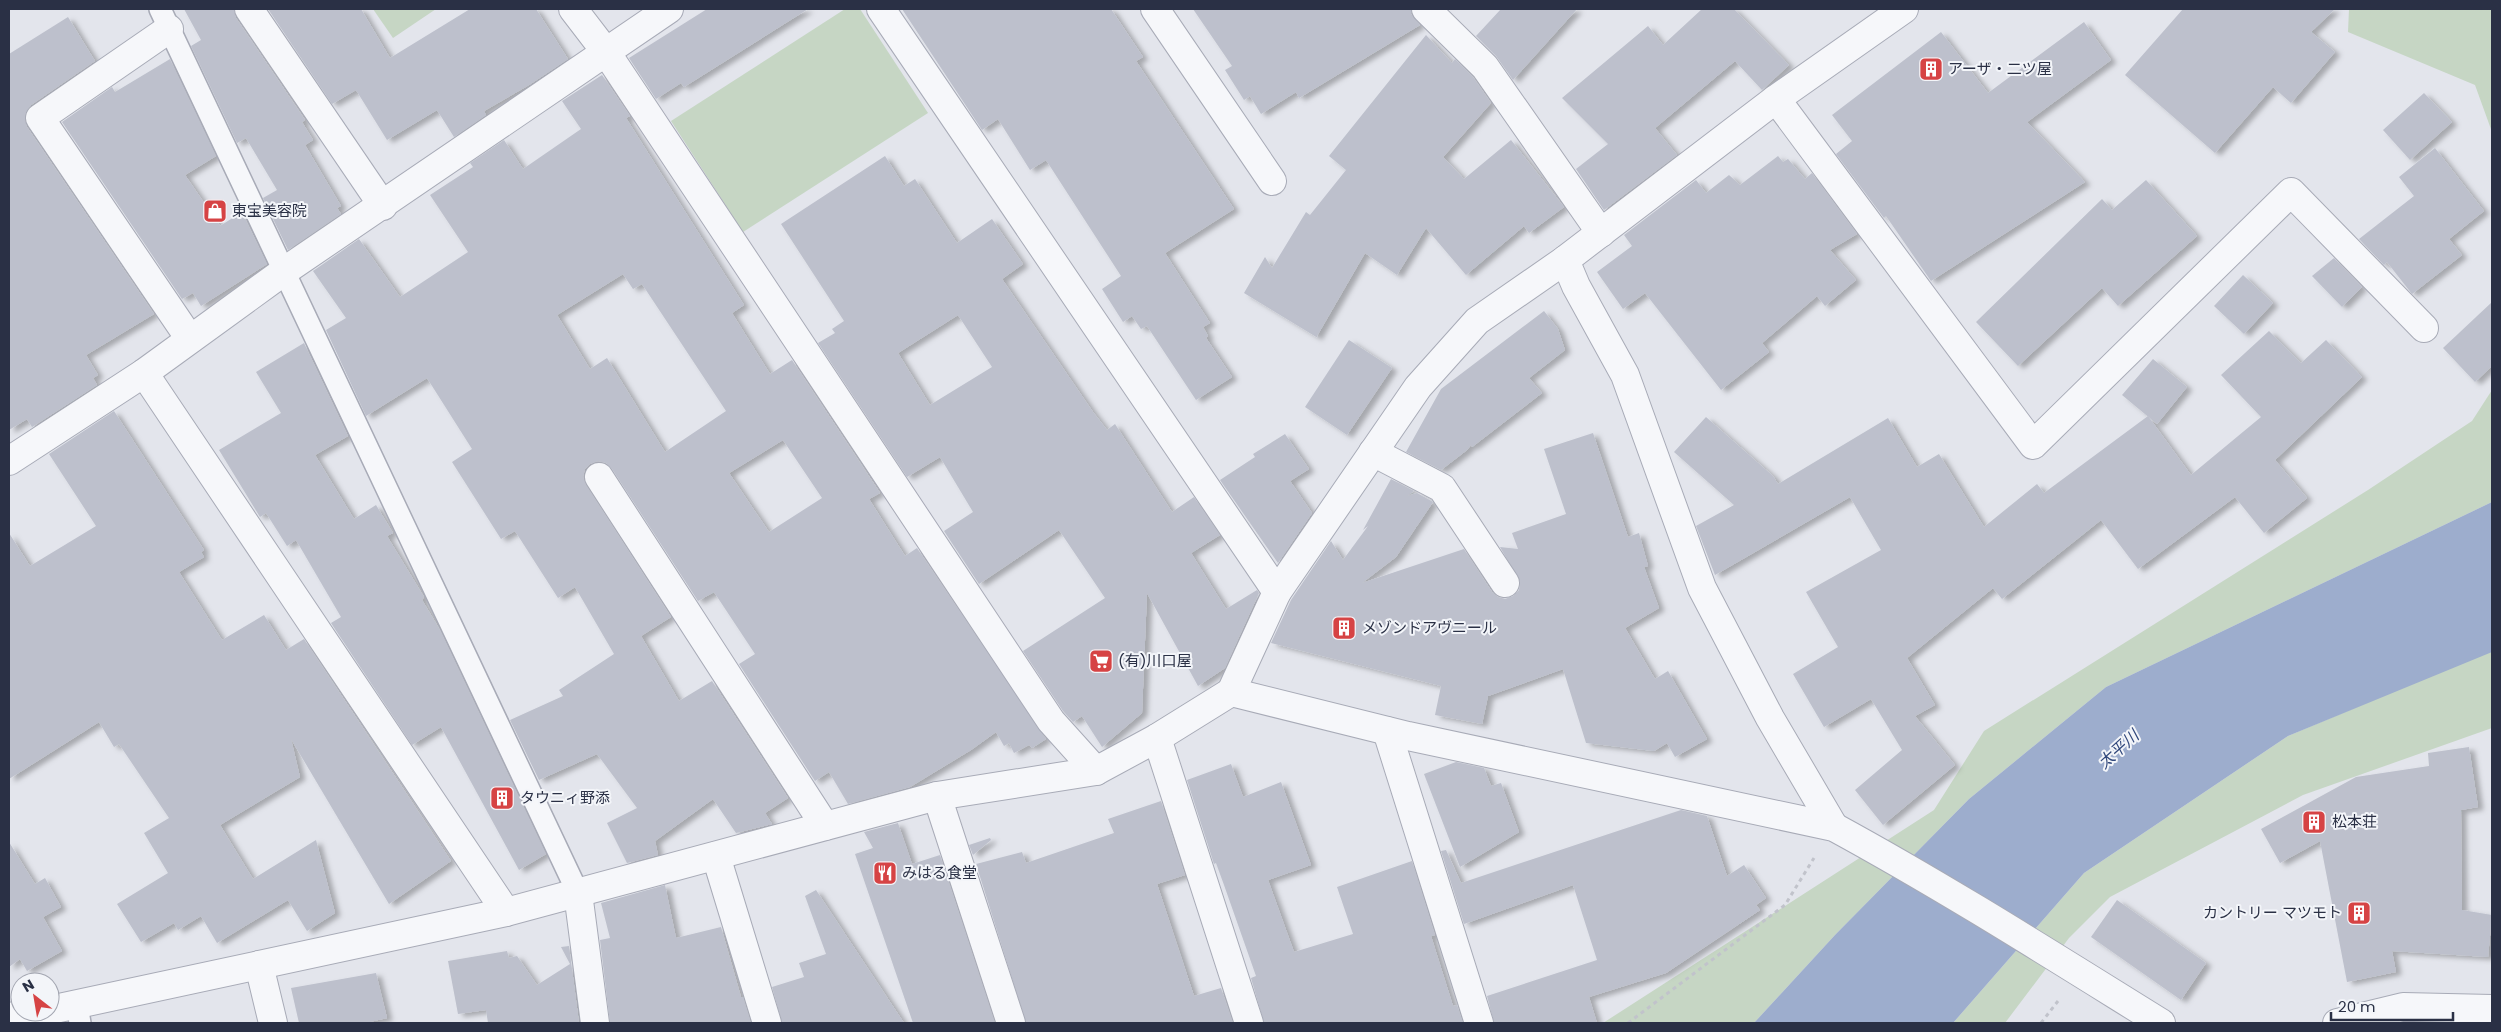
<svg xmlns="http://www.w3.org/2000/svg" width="2501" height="1032" viewBox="0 0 2501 1032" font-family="Poppins,'Noto Sans JP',sans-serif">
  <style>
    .green { fill: #c6d6c4 }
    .water { fill: #9dadcd }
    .building { fill: #bdc0cc; fill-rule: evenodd; filter: url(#shadow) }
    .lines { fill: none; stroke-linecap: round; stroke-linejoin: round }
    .lane-casing { stroke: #a8abb7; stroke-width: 24 }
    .street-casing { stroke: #a8abb7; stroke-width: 30 }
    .path { stroke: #c1c3cb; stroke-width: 3; stroke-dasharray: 4 4; stroke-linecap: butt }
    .lane { stroke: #f6f7fa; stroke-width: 21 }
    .street { stroke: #f6f7fa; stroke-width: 28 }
    .labels { text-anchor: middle; stroke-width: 4; stroke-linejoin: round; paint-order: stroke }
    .poi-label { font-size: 15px; fill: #2a3045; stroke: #f3f5f9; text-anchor: start }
    .water-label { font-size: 16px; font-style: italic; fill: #31487c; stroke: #f3f5f9 }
  </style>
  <defs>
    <filter id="shadow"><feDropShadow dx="5.5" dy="3" stdDeviation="2.5" flood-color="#0004"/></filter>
  </defs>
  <rect width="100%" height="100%" fill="#e3e5ec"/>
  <g class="green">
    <polygon points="373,9 436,9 393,38"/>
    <polygon points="845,9 860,9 928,113 743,232 671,121"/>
    <polygon points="2349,9 2492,9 2492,132 2475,85 2348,32"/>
    <polygon points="2492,390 2492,502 2106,687 1969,799 1835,935 1754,1023 1603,1023 1934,810 1984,731 2368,490 2472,421"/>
    <polygon points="2492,650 2492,728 2303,795 2110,897 2069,938 2005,1023 1953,1023 2084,873 2288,736"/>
  </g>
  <polygon class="water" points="2492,502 2492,652 2288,736 2084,873 1953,1023 1754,1023 1835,935 1969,799 2106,687"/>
  <g class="building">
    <polygon points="184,9 234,9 236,18 305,120 302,122 313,140 305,145 341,206 337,208 341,214 288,250 263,198 277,190 246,138 237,143 191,46 201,40"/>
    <polygon points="268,9 361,9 390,58 470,9 536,9 568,59 529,85 484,111 486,115 454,137 437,110 387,140 356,90 332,104"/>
    <polygon points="707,9 808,9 684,87 681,83 656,99 629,58"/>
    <polygon points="902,9 1111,9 1143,57 1136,61 1234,209 1165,253 1210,323 1203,327 1208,336 1206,338 1232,377 1196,400 1147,326 1141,329 1132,316 1123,322 1102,289 1121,276 1046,160 1030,170 998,119 982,130"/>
    <polygon points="1193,9 1411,9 1411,14 1420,25 1299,98 1296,92 1261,114 1250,96 1244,100 1225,70 1232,66"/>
    <polygon points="1501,9 1577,9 1513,80 1496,56 1476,36"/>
    <polygon points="1702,9 1734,9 1789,65 1762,90 1735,61 1655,128 1677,155 1604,210 1576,169 1608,144 1562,98 1648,26 1663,45"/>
    <polygon points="2183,9 2335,9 2311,32 2335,52 2291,103 2273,87 2215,153 2125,75"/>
    <polygon points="68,17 95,61 31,105 26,112 25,120 27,127 154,314 86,355 98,375 93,378 97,385 32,427 27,419 9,430 9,54"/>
    <polygon points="2084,22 2111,60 2027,122 2085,182 1931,281 1886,216 1884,218 1836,154 1852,141 1832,115 1941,32 1988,93"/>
    <polygon points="1426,35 1452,63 1455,59 1473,77 1491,103 1443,157 1464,179 1511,140 1564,207 1529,233 1524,226 1466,275 1426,228 1397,275 1365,253 1317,336 1318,338 1244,293 1265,257 1272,268 1306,212 1310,215 1346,170 1329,156"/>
    <polygon points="170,59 216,156 185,175 220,226 242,212 267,264 201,306 193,293 182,299 62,122 112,87 115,92"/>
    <path d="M602 75 630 116 626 118 744 305 732 313 770 374 792 360 880 493 869 499 905 556 917 548 1046 739 1032 748 1029 745 1014 753 1009 743 1004 746 996 732 971 750 910 787 848 804 829 772 815 781 739 664 755 654 714 592 698 601 612 469 606 463 598 461 590 464 585 469 583 477 586 485 671 617 641 636 679 701 712 681 788 798 765 813 772 824 736 833 713 799 655 841 658 855 627 863 607 823 637 808 597 754 539 780 510 720 563 696 559 690 614 654 575 587 558 598 515 531 501 539 452 462 472 449 427 378 366 416 326 330 346 318 313 271 359 239 400 297 468 252 430 195 473 167 470 163 504 140 523 169 581 129 562 101ZM623 274 633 289 642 284 726 411 665 452 607 358 590 369 557 315ZM783 440 822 498 769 532 729 473Z"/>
    <polygon points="2424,93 2452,122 2410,160 2383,130"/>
    <polygon points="2435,148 2484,211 2449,239 2462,255 2412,294 2387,262 2384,265 2359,239 2414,196 2399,177"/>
    <path d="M885 156 904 186 915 179 957 243 992 219 1023 264 1002 279 1093 412 1107 430 1115 424 1172 512 1194 497 1220 535 1191 553 1226 609 1257 590 1259 593 1225 668 1198 686 1147 593 1142 713 1102 747 1082 716 1073 722 1063 711 1023 651 1105 598 1059 530 979 584 944 531 973 512 940 457 907 477 818 343 835 333 832 329 844 321 781 224ZM958 315 992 367 930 405 898 353Z"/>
    <polygon points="1778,156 1783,162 1788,159 1805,179 1812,173 1857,234 1830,250 1856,280 1825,306 1817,296 1762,343 1769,352 1721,390 1645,293 1623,309 1597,272 1632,246 1624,235 1696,180 1706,193 1729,175 1740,185"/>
    <polygon points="2146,180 2197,236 2118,306 2102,288 2018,366 1976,322 2102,199 2112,210"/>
    <polygon points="2334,258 2362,287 2342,307 2312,276"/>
    <polygon points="2243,275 2273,303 2244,334 2214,306"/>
    <polygon points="2492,302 2492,366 2475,382 2443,348"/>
    <polygon points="1544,311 1558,329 1565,350 1529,378 1542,393 1472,447 1471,445 1467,450 1441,470 1406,452 1441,389"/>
    <polygon points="2269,331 2301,363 2326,340 2362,377 2275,460 2307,498 2264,533 2235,497 2138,569 2101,520 2002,599 1993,588 1907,658 1935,705 1915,716 1955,765 1883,825 1855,790 1902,750 1871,699 1824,727 1793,674 1838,647 1806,592 1881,550 1850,497 1715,575 1696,526 1734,505 1674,452 1706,417 1773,476 1778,484 1888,418 1917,467 1939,454 1984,527 2037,484 2044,493 2148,416 2191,475 2261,417 2221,375"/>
    <polygon points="1349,340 1392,368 1347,435 1305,407"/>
    <polygon points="304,343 348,436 315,455 354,519 376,505 393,533 387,536 424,597 422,600 440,630 546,854 519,870 441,727 412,745 331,623 341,617 296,540 287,546 266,513 260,517 219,450 281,413 256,372"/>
    <polygon points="2153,359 2187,387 2157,424 2122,395"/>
    <polygon points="114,411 204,550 201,552 204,557 179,572 222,640 264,615 286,650 304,639 451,861 389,904 291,739 300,777 220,825 253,879 316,840 335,913 307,931 288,900 217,943 201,916 178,930 174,923 141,942 117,904 168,873 144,833 169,818 119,744 114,747 99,722 9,779 9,533 30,566 96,526 49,454"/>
    <polygon points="1593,433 1628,537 1639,533 1648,566 1644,567 1659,608 1625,628 1655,679 1668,671 1707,739 1675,757 1667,743 1654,751 1586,743 1563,669 1488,696 1482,724 1435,715 1441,686 1271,643 1291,600 1331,541 1343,560 1368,526 1363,530 1391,479 1414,491 1407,496 1417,493 1433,502 1396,557 1362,583 1464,549 1492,592 1498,597 1505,599 1513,596 1519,590 1520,582 1500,547 1518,549 1512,533 1566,514 1544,449"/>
    <polygon points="1285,434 1309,469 1290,481 1312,513 1278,563 1220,480 1255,457 1253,454"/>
    <polygon points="2469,747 2478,807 2461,810 2462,910 2492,915 2488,957 2392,951 2396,972 2347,982 2320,841 2280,863 2261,829 2356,777 2429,766 2428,753"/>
    <polygon points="1456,762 1484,768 1491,786 1501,783 1519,832 1460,867 1424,774"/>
    <polygon points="1231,764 1243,797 1281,782 1311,865 1268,880 1294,952 1353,934 1337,887 1412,861 1435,935 1431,936 1453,1006 1457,1005 1463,1023 1264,1023 1251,978 1256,976 1224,885 1216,863 1214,864 1187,780"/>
    <polygon points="1161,801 1185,875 1157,884 1194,996 1221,988 1233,1023 1026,1023 976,864 1022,852 1026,863 1114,833 1108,819"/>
    <polygon points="1681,810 1707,816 1727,876 1744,865 1766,898 1756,905 1760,910 1666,973 1589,997 1597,1023 1494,1023 1487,996 1597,960 1573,885 1464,924 1441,851 1446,850 1461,883"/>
    <polygon points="898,823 912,864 940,855 995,1023 913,1023 855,854 873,848 864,832"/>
    <polygon points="990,838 991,840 973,855 969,845"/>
    <polygon points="9,842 35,884 45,878 61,907 43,917 62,951 27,971 20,959 9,967"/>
    <polygon points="665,885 676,938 721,927 741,997 743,997 751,1023 610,1023 600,940 610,938 601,903"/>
    <polygon points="816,890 904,1023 782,1023 772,987 804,977 799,963 826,954 805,896"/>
    <polygon points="2117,900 2206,963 2181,1000 2091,937"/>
    <polygon points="569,946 579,1023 488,1023 486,1010 458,1014 448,961 507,951 509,958 517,956 537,985 570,964 561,947"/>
    <polygon points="376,973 387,1018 365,1023 299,1023 291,988"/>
  </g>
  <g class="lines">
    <g class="lane-casing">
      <g id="lane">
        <polyline points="160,9 578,893"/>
        <polyline points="77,1005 80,1023"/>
      </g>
    </g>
    <g class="street-casing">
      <g id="street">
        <polyline points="249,9 383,206"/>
        <polyline points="573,9 606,52 1051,721 1096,771"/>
        <polyline points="881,9 1277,592"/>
        <polyline points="1155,9 1272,181"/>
        <polyline points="1426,9 1485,67 1601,233"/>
        <polyline points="169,29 40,118 190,339"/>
        <polyline points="1776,99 2033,445 2291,192 2424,328"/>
        <polyline points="1565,260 1576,286 1625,375 1702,588 1770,718 1834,827"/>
        <polyline points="144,373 506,912"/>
        <polyline points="1373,452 1442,488 1505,583"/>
        <polyline points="9,461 144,373 283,272 669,9"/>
        <polyline points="599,477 825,826"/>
        <polyline points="1231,692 1277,592 1418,387 1477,321 1565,260 1776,99 1904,9"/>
        <polyline points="1387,731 1479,1023"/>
        <polyline points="1157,738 1249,1023"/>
        <polyline points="937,796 1011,1023"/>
        <polyline points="716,856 767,1023"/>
        <polyline points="578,893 595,1023"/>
        <polyline points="259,965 273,1023"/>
        <path d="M50 1010 506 912 937 796 1096 771 1157 738 1231 692 1408 736 1834 827C1946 888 2053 956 2161 1023"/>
        <polyline points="9,1017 37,1012"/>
        <polyline points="2337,1023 2403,1007 2492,1009"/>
      </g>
    </g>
    <g class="path">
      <polyline points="1628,1023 1785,905 1814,858"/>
      <polyline points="2041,1023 2058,1001"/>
    </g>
    <use href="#lane" class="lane"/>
    <use href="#street" class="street"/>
  </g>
  <defs>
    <g id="building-square" transform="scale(1.25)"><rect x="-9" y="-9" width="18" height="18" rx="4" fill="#d64344" stroke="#f3f5f9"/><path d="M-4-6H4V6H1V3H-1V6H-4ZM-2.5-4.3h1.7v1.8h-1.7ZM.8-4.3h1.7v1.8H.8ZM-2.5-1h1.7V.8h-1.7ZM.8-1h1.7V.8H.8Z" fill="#fff"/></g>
    <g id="shop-square" transform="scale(1.25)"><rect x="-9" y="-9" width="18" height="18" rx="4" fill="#d64344" stroke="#f3f5f9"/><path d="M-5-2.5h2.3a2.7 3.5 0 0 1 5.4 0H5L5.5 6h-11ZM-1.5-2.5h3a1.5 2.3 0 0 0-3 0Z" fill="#fff"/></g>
    <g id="supermarket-square" transform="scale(1.25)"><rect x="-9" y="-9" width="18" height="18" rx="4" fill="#d64344" stroke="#f3f5f9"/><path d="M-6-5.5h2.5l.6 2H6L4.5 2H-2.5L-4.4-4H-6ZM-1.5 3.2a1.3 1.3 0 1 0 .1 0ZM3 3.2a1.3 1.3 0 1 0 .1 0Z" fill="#fff"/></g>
    <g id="restaurant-square" transform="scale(1.25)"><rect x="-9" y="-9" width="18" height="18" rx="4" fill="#d64344" stroke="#f3f5f9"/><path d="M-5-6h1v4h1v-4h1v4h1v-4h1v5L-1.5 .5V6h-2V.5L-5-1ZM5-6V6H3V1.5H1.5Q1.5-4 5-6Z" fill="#fff"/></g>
  </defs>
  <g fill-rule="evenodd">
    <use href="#building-square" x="1931" y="69"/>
    <use href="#shop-square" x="215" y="211"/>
    <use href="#building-square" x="1344" y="628"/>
    <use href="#supermarket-square" x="1101" y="661"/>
    <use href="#building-square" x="502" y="798"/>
    <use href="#building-square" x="2314" y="822"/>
    <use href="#restaurant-square" x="885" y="873"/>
    <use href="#building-square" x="2359" y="913"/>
  </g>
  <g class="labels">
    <g class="poi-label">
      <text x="1948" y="74">アーザ・二ツ屋</text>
      <text x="232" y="216">東宝美容院</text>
      <text x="1362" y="633">メゾンドアヴニール</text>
      <text x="1118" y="666">(有)川口屋</text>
      <text x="520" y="803">タウニィ野添</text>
      <text x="2332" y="827">松本荘</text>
      <text x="902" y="878">みはる食堂</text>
      <text x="2342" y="918" text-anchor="end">カントリー マツモト</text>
    </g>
    <g class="water-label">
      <text transform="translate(2118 749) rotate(-42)" y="6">太平川</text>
    </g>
  </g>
  <rect width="2501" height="1032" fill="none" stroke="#2a3045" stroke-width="20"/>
  <g transform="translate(35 997) rotate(329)"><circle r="24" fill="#f3f5f9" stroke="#a3a6b1"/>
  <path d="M0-4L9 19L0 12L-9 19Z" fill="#d64344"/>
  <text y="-8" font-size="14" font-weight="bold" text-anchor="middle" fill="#2a3045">N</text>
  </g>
  <path d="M2331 1012v8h122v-8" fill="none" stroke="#2a3045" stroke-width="2.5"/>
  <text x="2338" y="1012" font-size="15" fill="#2a3045" stroke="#f3f5f9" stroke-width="4" paint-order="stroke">20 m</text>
</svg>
